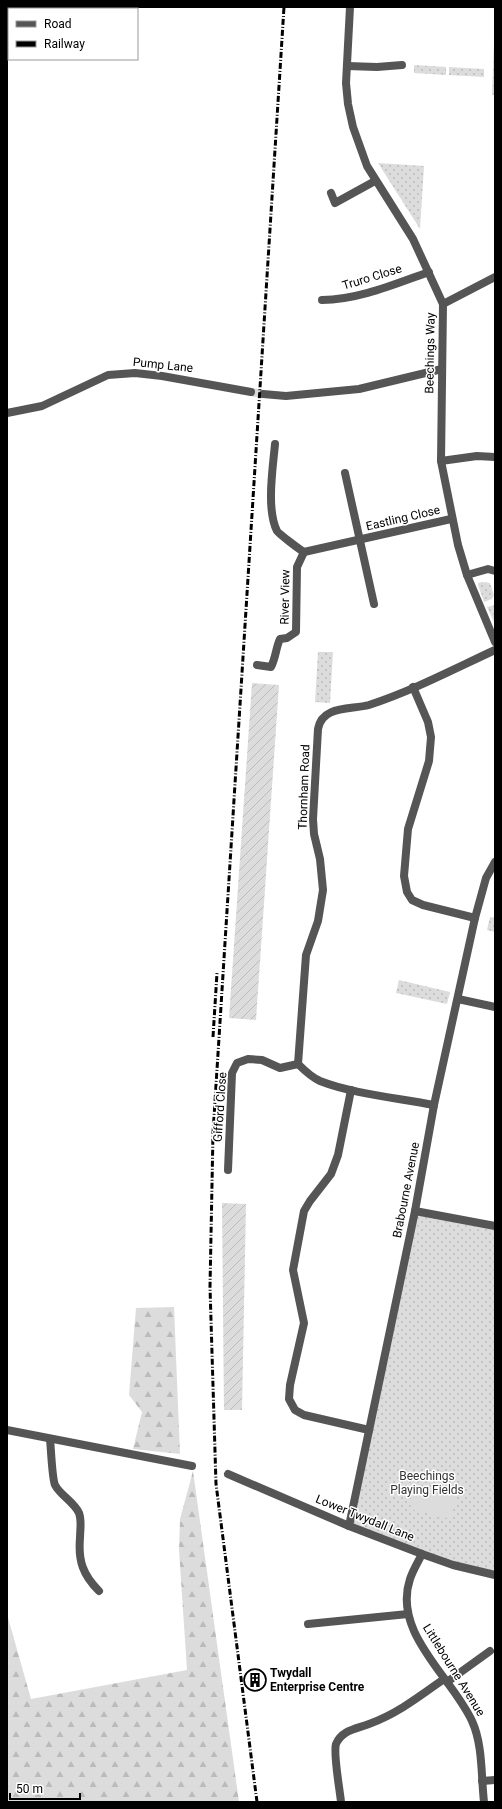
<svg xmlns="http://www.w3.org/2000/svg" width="502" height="1809" viewBox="0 0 502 1809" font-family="Roboto,sans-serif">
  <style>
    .grass { fill: url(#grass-dots) }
    .forest { fill: url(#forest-firs) }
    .garden { fill: url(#garden-furrows) }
    .pitch { fill: #dcdcdc }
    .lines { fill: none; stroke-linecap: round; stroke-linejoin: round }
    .minor-tunnel { stroke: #d9d9d9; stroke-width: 8; stroke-dasharray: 8 4; stroke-linecap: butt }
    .minor { stroke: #555; stroke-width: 8 }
    .tertiary { stroke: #555; stroke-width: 8 }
    .rail { stroke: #000; stroke-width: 3; stroke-dasharray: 6 2 1 2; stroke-linecap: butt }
    .labels { text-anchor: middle; stroke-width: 3; stroke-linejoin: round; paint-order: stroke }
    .street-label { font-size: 12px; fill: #000; stroke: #fff }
    .park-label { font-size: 12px; fill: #333; stroke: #fff }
    .poi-label { font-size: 12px; font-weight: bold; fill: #000; stroke: #fff; text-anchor: start }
  </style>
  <defs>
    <pattern id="grass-dots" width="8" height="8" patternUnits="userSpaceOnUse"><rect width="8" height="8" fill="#dcdcdc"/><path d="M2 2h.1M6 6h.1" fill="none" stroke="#bbb" stroke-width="1.8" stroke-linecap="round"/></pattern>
    <pattern id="forest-firs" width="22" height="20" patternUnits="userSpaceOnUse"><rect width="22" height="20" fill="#dcdcdc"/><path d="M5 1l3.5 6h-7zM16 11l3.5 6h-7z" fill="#bbb"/></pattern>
    <pattern id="garden-furrows" width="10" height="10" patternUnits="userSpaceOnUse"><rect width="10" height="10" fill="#dcdcdc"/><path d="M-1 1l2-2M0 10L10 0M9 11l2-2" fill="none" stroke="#bbb"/></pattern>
  </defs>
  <rect width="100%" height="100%" fill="#fff"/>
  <g class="grass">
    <polygon points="495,17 495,95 492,95"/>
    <polygon points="414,65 446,67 446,75 414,73"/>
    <polygon points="449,67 484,69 484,77 449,75"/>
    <polygon points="378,163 424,166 420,229"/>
    <polygon points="482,582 490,583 494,595 492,599 484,602 478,585 478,583"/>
    <polygon points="495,605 495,624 487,607"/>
    <polygon points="318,652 333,652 330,703 315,702"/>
    <polygon points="490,917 495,918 495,932 487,930"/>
    <polygon points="399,980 450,992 447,1004 396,993"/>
    <polygon points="415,1211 495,1226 495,1575 453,1565 349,1526"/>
  </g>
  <g class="forest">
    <polygon points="174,1307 180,1454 133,1449 142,1412 129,1395 136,1308"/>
    <polygon points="193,1471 239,1802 7,1802 7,1614 31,1699 187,1670 179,1550 180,1519"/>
  </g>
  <g class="garden">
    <polygon points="252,683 279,685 256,1020 229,1018"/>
    <polygon points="222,1203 246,1204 242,1410 224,1410"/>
  </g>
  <polygon class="pitch" points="415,1488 456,1498 451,1519 410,1509"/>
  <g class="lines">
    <polyline class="minor-tunnel" points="251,392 263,394"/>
    <g class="minor">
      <polyline points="347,66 377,67 402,65"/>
      <polyline points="331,193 335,203 375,181"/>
      <path d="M322 300C358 300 395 284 429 272"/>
      <polyline points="263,394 286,396 359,389 442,369"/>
      <polyline points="7,413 42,406 108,375 135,373 162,376 251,392"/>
      <path d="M275 444C273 467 266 509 277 531 278 533 300 550 304 552"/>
      <polyline points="441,461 477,456 495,457"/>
      <polyline points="345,473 374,604"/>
      <polyline points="304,552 451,519"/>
      <polyline points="467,575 488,569 495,571"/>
      <path d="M257 665 271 667C276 657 276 647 280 639L287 638 296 632 297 567 304 552"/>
      <polyline points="413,687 428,722 431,737 429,761 408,829 404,876 407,892 412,900 423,905 475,918"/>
      <polyline points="458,999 495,1007"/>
      <polyline points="351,1090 338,1155 331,1174 310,1201 304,1211 293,1270 304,1323 290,1385 289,1399 295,1410 304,1415 369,1430"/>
      <path d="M434 1105C399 1098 353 1094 320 1081 311 1077 305 1071 298 1064L306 955 318 921 323 890 320 859 314 834 313 819 318 729C322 705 351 710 369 705 412 691 454 669 495 650"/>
      <polyline points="228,1170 232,1073 237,1063 248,1059 262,1060 280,1068 298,1064"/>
      <polyline points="415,1211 495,1226"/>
      <polyline points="7,1430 192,1466"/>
      <path d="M50 1439C51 1448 52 1478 55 1485 60 1495 74 1502 79 1513 82 1521 80 1530 80 1538 78 1561 83 1575 99 1591"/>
      <polyline points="228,1474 349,1526 422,1554 453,1565 495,1575"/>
      <polyline points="349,1526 415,1211 434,1105 475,918 486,878 495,862"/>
      <path d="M422 1554C418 1562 413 1570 410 1579 392 1633 452 1677 472 1721 483 1745 481 1776 484 1802"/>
      <polyline points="308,1624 408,1614"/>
      <polyline points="447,1682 490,1651"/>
      <polyline points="482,1781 495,1780"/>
      <path d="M341 1802C340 1791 333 1753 336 1744 342 1730 356 1729 369 1724 397 1714 420 1696 444 1679"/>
    </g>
    <g class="tertiary">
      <polyline points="350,7 346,83 348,104 353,127 367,166 413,239 443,304 441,461 458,545 467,575 495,642"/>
      <polyline points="443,304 495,277"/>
    </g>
    <g class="rail">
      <polyline points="213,1037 217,973"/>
      <polyline points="257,1802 216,1484 210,1287 213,1133 284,7"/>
    </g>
  </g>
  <defs>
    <g id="building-ring" transform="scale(1.15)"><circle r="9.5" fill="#fff" stroke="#000" stroke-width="1.5"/><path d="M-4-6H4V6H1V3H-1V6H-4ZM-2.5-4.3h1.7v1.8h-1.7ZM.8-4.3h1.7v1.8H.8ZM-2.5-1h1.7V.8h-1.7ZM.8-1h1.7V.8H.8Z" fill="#000"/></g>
  </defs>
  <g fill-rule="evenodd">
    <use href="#building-ring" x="255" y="1680"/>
  </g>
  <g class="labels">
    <g class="street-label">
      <text transform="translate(372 277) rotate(-17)" y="4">Truro Close</text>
      <text transform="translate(430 353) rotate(-89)" y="4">Beechings Way</text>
      <text transform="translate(163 365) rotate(6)" y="4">Pump Lane</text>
      <text transform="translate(403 518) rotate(-13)" y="4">Eastling Close</text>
      <text transform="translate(285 597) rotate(-89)" y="4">River View</text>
      <text transform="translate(304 787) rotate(-88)" y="4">Thornham Road</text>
      <text transform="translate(220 1107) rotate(-86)" y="4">Gifford Close</text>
      <text transform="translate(406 1190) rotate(-79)" y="4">Brabourne Avenue</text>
      <text transform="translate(365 1518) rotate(22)" y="4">Lower Twydall Lane</text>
      <text transform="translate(454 1670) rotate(58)" y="4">Littlebourne Avenue</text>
    </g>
    <g class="park-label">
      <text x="427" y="1480">Beechings<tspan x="427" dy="14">Playing Fields</tspan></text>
    </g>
    <g class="poi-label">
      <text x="270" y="1677">Twydall<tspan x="270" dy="14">Enterprise Centre</tspan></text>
    </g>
  </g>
  <rect width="502" height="1809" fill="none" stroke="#000000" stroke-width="16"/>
  <rect x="8" y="8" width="130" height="52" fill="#ffffff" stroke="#999999"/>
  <rect x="16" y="21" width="20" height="6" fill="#555555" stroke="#999999"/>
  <text x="44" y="28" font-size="12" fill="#000000">Road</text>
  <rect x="16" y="41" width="20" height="6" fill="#000000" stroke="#999999"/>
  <text x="44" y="48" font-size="12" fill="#000000">Railway</text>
  <path d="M10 1793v6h70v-6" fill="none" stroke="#000000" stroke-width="2"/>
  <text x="16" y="1793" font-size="12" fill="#000000" stroke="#ffffff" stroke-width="3" paint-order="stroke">50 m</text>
</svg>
